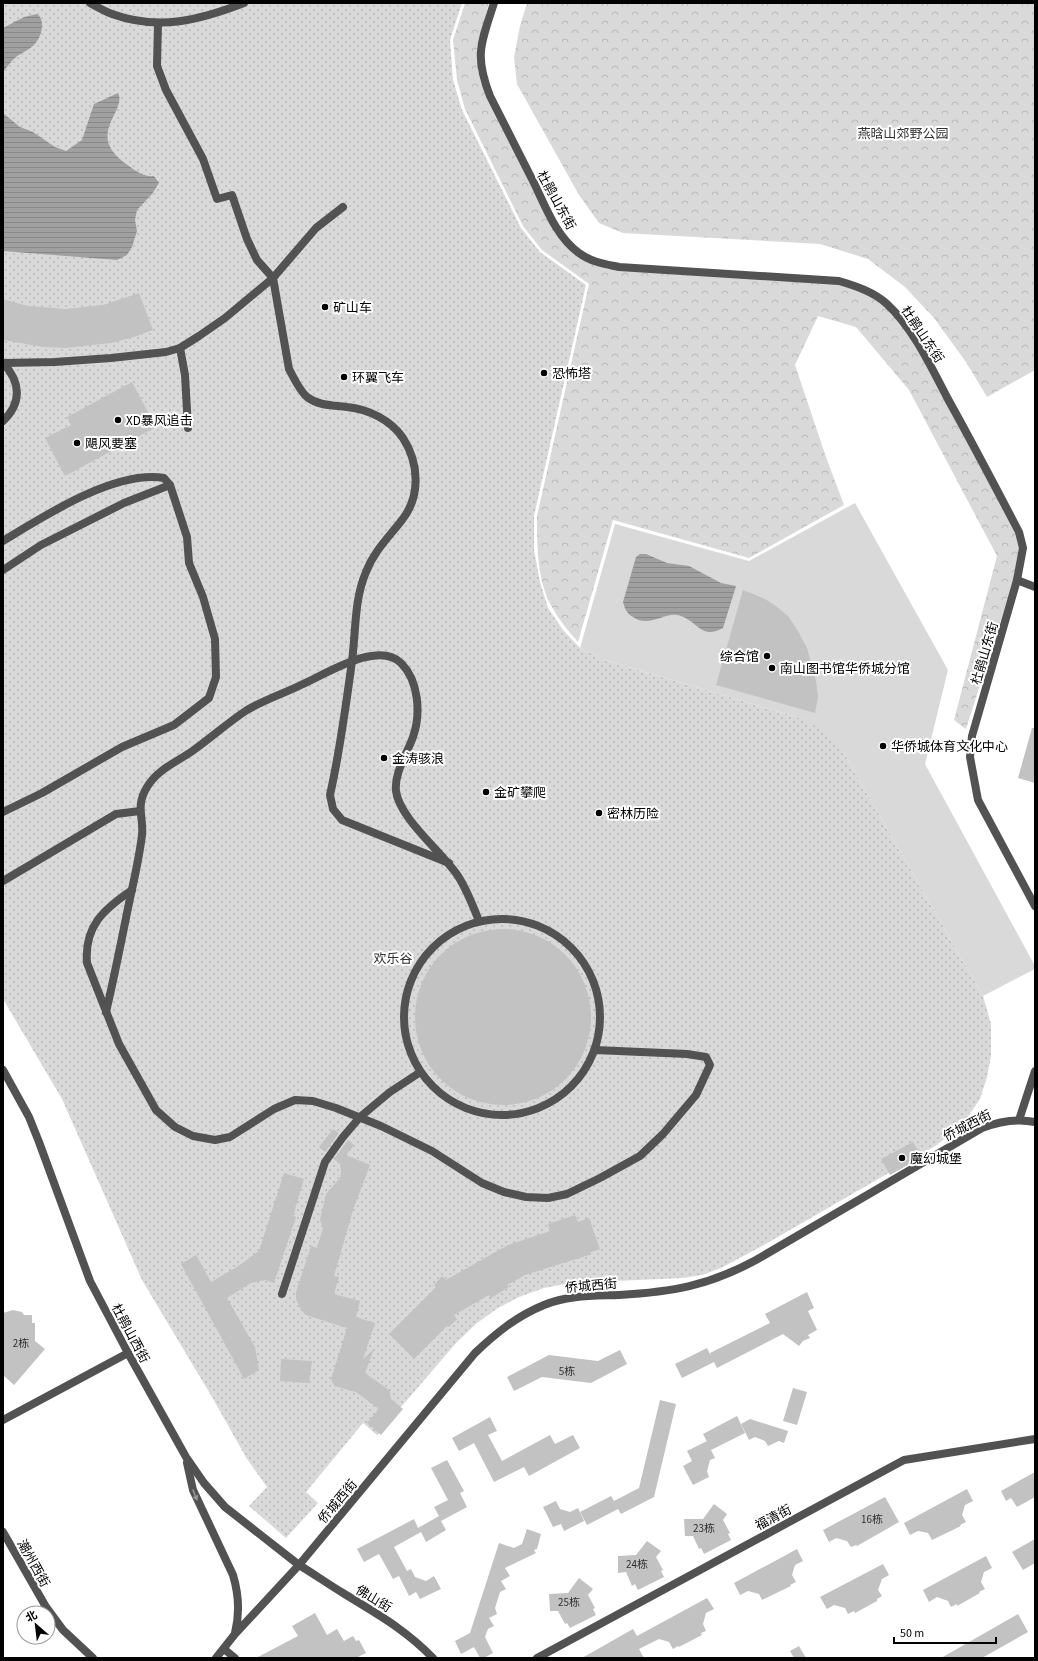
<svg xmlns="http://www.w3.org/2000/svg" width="1038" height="1661" viewBox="0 0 1038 1661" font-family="'Source Sans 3','Noto Sans SC',sans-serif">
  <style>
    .forest { fill: url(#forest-crowns) }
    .park { fill: url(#park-dots) }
    .pitch { fill: #d9d9d9 }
    .water { fill: url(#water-rules) }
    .building { fill: #c2c2c2 }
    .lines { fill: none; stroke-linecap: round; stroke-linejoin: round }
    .pedestrian { stroke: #525252; stroke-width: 8 }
    .minor { stroke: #525252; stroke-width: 8 }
    .tertiary { stroke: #525252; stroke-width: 8 }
    .oneway { fill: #979797 }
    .poi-dot { fill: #000; stroke: #fff; stroke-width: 1.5 }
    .labels { text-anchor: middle; stroke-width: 4; stroke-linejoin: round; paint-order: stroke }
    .number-label { font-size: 11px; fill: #303030 }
    .park-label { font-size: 13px; fill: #303030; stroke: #fff }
    .street-label { font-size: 13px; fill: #000; stroke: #fff }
    .poi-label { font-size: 13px; fill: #000; stroke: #fff; text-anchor: start }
  </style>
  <defs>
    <pattern id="forest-crowns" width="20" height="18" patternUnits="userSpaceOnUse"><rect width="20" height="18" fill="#d9d9d9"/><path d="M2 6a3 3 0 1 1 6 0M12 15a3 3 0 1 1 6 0" fill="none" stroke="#b8b8b8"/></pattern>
    <pattern id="park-dots" width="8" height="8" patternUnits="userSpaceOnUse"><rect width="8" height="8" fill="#d9d9d9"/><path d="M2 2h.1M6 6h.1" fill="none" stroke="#b8b8b8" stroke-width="1.8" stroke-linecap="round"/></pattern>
    <pattern id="water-rules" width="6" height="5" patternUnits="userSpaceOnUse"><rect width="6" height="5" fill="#a0a0a0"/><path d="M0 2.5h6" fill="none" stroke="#888"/></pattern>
  </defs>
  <rect width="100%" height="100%" fill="#fff"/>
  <g class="forest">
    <path d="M465 3H489C481 32 473 53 481 83L551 224 588 262 838 284 864 293 884 305 903 327 933 375 1016 533 1020 548 1014 579 966 729 954 720 997 556 909 390 856 327 818 316 795 365 826 457 844 505 749 558 613 520 578 642C568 631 559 620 552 607 537 582 537 544 537 516L589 284 542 250 523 226 465 109 457 80 453 40Z"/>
    <polygon points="527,3 1035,3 1035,370 987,397 966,362 934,318 905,287 868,259 820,244 623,233 599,223 579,195 517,84 514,57 520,26"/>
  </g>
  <polygon class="park" points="3,3 462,3 450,40 453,80 462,110 521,228 540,252 586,285 534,516 534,550 540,582 548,608 563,630 580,648 608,661 800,718 817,725 832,738 844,753 983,996 991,1024 991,1056 987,1077 980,1099 965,1121 937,1145 764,1245 721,1268 702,1275 682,1278 570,1283 544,1288 519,1297 498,1308 477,1323 457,1342 377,1435 363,1423 306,1492 318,1503 286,1538 249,1506 267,1487 247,1459 212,1397 142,1280 62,1099 3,999"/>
  <path class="pitch" d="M855 503 948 670 925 764 1035 966V969L983 996 844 753C830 736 820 727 800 718L608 661 580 648 615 524 749 561Z"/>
  <g class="water">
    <path d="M37 14C46 20 42 37 34 45 29 50 21 53 16 57 11 61 7 67 3 72V28L24 17Z"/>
    <path d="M118 93C128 112 82 135 129 166 137 172 144 177 154 176L159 183 152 194 137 210 135 220 137 231 132 247 127 255 117 260 3 251V113L20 127 33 132 55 147 66 151 82 140 94 104Z"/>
    <path d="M640 554H646L667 563 689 566 721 583 736 586 723 628C702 640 698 622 681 616 665 610 651 629 633 617 627 614 625 609 623 602L636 557Z"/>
  </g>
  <g class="building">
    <polygon points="139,293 153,330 134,337 111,343 66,348 44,347 3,340 3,299 28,306 66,309 103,305"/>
    <polygon points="132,382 156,427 65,476 45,438 71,425 67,417"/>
    <polygon points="743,590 765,599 776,606 788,616 798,631 807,648 816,681 818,697 815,713 716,685"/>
    <polygon points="1032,728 1035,728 1035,783 1018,778"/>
    <circle cx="503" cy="1017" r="88"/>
    <polygon points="333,1129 339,1133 325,1152 319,1147"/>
    <polygon points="348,1140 354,1145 346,1155 370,1165 353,1210 334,1276 339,1277 334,1294 360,1301 356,1317 375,1323 363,1359 374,1349 365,1373 389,1390 391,1399 403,1409 381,1435 367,1423 379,1409 356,1392 334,1386 331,1379 347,1328 306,1315 301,1310 296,1299 296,1292 311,1246 317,1248 323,1228 320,1220 326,1194 340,1178 341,1171 340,1164 334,1159"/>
    <polygon points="913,1142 922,1157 890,1175 881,1159"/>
    <polygon points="284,1173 304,1179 293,1216 296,1217 274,1283 265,1280 251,1283 227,1298 255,1347 259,1370 244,1379 181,1264 196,1255 211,1282 237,1267 259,1251"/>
    <polygon points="575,1215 578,1222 589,1218 600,1249 589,1253 589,1255 525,1275 507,1285 509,1287 491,1298 489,1295 454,1315 457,1319 449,1327 447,1326 414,1359 389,1334 436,1287 434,1285 442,1276 446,1280 508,1245 550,1231 548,1224"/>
    <polygon points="807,1292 814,1308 808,1311 817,1330 808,1335 810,1338 803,1341 799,1346 783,1334 717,1368 714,1362 682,1378 675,1364 707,1348 711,1356 710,1353 770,1323 765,1314"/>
    <polygon points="13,1310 22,1312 24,1315 32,1315 32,1323 35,1323 35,1341 45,1349 14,1385 3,1375 3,1313"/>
    <polygon points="620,1350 627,1364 591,1383 542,1377 514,1391 507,1377 549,1355 598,1361"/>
    <polygon points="281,1359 312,1361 309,1383 280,1381"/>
    <polygon points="793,1388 807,1392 797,1425 783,1421"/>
    <polygon points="660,1400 676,1404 654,1497 621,1514 618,1509 587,1525 580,1512 611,1496 614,1501 639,1488"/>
    <polygon points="737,1416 745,1433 711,1450 715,1458 710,1460 707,1471 709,1477 693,1485 683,1466 692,1461 687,1451 707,1441 711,1449 703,1434"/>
    <polygon points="490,1417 497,1431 488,1435 502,1461 550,1435 555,1444 573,1435 580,1448 529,1476 524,1467 494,1482 474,1443 459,1451 452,1438"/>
    <polygon points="750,1419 788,1431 784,1443 779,1441 768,1446 765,1441 755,1437 749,1440 741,1424"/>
    <polygon points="447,1460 464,1491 460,1493 467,1507 441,1521 446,1530 426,1542 421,1532 394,1547 407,1571 411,1569 415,1577 426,1581 434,1576 441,1589 420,1599 416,1592 409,1596 399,1576 393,1579 379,1554 364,1562 357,1549 414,1519 418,1528 439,1516 434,1507 448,1500 431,1468"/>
    <polygon points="1035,1472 1035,1497 1017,1507 1011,1498 1006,1501 1001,1491"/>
    <polygon points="967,1489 973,1501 965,1505 962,1515 966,1522 960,1525 961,1526 932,1540 928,1533 918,1531 910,1535 904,1523"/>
    <polygon points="885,1497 899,1522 857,1546 856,1545 851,1547 847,1541 836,1538 829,1542 823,1530"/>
    <polygon points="556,1501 560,1509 570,1512 578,1508 584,1521 564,1531 561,1524 553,1527 543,1507"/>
    <polygon points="714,1504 727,1514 723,1520 730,1533 728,1534 731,1540 704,1554 701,1548 699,1549 693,1536 685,1536 684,1519 703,1519"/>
    <polygon points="527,1529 541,1534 537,1549 534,1550 536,1553 505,1568 510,1576 501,1581 506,1589 500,1592 495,1608 497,1614 489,1618 494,1626 488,1629 485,1637 493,1653 484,1658 480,1658 474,1647 461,1654 455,1641 470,1633 499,1543 514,1548 522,1544"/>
    <polygon points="1035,1539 1035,1563 1023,1570 1012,1552"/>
    <polygon points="647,1541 661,1551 656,1557 663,1570 661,1571 664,1577 638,1590 635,1584 632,1586 626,1572 618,1573 618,1556 636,1555"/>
    <polygon points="797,1549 803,1561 795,1565 792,1575 796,1582 790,1585 791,1586 762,1600 759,1594 748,1591 740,1595 734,1583"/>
    <polygon points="986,1556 992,1568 984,1572 981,1582 985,1589 979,1592 980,1593 957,1606 957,1604 951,1607 948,1601 937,1597 929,1602 923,1590"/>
    <polygon points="883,1564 889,1575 882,1579 878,1590 882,1596 877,1599 877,1601 855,1613 854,1611 848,1614 845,1608 834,1605 827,1609 820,1597"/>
    <polygon points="579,1578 593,1589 588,1595 595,1608 593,1609 596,1615 570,1628 567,1623 565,1624 558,1611 550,1611 549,1594 568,1593"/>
    <polygon points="707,1598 714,1609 706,1613 703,1624 706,1631 701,1633 702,1635 679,1647 678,1646 673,1649 669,1642 659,1639 639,1649 644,1658 582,1658 633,1629 637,1636"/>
    <polygon points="315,1613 327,1635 337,1629 344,1641 353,1636 356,1641 359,1640 366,1653 356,1658 256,1658 298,1636 292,1626"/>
    <polygon points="1018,1614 1028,1632 982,1658 941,1658"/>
    <polygon points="799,1646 806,1658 794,1658 790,1651"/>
  </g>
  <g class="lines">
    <g class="pedestrian">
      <path d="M90 3C97 7 104 11 112 14 159 31 200 20 244 3"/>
      <path d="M343 207 316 228 273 278 289 369C294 378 299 390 307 397 319 406 332 405 347 407 368 409 391 420 403 438 419 463 421 496 402 520 389 537 374 551 366 572 354 600 356 631 352 661 346 705 340 751 330 795L333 809 342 820 449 863"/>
      <polyline points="180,348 185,375 188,428"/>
      <polyline points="3,363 55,362 111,358 166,352 180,348 199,336 225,318 273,278 257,260 247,239 232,195 217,199 203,159 166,90 157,66 158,23"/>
      <path d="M3 363C21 382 22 403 3 421"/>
      <path d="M3 541C44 516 115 470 164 478L170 485 187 537 189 563 203 597 215 639 216 677 209 698 174 725 122 747 42 793 3 812"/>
      <polyline points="3,570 41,545 124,503 170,485"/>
      <polyline points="1017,580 1035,587"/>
      <polyline points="3,881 116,814 140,811"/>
      <path d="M132 890C104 909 84 926 87 963L119 1044 156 1110 175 1127 193 1136 215 1140 230 1137 274 1109 295 1100 313 1101 336 1108 381 1126 432 1151 482 1183 504 1192 526 1197 548 1198 567 1194 600 1178 640 1156 663 1134 696 1095 710 1065 706 1057 687 1054 595 1050"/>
      <circle cx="502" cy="1017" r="98"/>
      <path d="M106 1012C114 978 121 943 128 908 133 884 139 860 142 835 144 817 135 807 147 787 157 770 176 762 191 752 210 739 227 723 247 710 264 700 285 693 303 684 326 674 378 640 401 663 419 681 421 714 413 737 407 754 394 773 396 791 399 818 443 853 458 876 467 890 473 906 479 921"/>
      <polyline points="282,1294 325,1162 343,1137 360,1117 390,1092 419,1073"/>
    </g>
    <g class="minor">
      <polyline points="3,1420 128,1353"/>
      <polyline points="3,1532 46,1607 63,1630 93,1658"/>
      <path d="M299 1565C314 1574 328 1584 343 1593 377 1614 405 1629 433 1658"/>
      <polyline points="224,1649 235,1658"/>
      <polyline points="537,1658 904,1460 1035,1439"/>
    </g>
    <g class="tertiary">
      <path d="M494 3C481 43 474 55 490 96 504 124 519 153 533 181 545 205 556 237 579 253 591 262 605 264 619 267L839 281C856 286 874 292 887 304 914 329 932 369 949 401 973 444 996 488 1019 532L1023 548 1017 580 972 736 970 757 978 800 1035 906"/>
      <polyline points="3,1070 29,1117 39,1142 90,1281 128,1353 186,1457 204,1483 225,1507 299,1565"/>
      <polyline points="1019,1120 1035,1071"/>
      <path d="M187 1463 193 1490 233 1575C239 1595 240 1613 235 1633"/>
      <path d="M216 1658 235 1634 299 1565 475 1353C496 1333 517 1316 544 1305 568 1295 594 1296 619 1295 672 1292 708 1286 756 1260L982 1128C1000 1121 1016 1118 1035 1122"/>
    </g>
  </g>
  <defs><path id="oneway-solid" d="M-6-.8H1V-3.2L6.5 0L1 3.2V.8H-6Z"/></defs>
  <use class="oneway" href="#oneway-solid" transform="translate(195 1495) rotate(68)"/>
  <g class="poi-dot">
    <circle cx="325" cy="307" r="4"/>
    <circle cx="544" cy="373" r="4"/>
    <circle cx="344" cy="377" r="4"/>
    <circle cx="118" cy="420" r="4"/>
    <circle cx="77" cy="443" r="4"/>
    <circle cx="767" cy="656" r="4"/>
    <circle cx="772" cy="668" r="4"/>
    <circle cx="883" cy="746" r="4"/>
    <circle cx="384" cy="758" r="4"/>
    <circle cx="486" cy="792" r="4"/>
    <circle cx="599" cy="813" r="4"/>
    <circle cx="902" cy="1158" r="4"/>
  </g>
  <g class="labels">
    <g class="number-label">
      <text x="21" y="1347">2栋</text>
      <text x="567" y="1375">5栋</text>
      <text x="872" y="1523">16栋</text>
      <text x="704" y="1532">23栋</text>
      <text x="637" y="1568">24栋</text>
      <text x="569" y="1606">25栋</text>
    </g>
    <g class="park-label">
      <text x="903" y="138">燕晗山郊野公园</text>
      <text x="393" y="963">欢乐谷</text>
    </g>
    <g class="street-label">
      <text transform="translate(557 200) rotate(61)" y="5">杜鹃山东街</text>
      <text transform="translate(923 334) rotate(56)" y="5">杜鹃山东街</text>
      <text transform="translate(984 653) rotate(-74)" y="5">杜鹃山东街</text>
      <text transform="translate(967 1125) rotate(-27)" y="5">侨城西街</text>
      <text transform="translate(591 1285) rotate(-5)" y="5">侨城西街</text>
      <text transform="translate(131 1333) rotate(62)" y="5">杜鹃山西街</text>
      <text transform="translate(337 1501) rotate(-50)" y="5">侨城西街</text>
      <text transform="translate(773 1517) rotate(-28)" y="5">福清街</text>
      <text transform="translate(34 1563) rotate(61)" y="5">潮州西街</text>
      <text transform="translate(374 1598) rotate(31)" y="5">佛山街</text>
    </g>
    <g class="poi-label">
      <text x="333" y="312">矿山车</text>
      <text x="552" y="378">恐怖塔</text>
      <text x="352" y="382">环翼飞车</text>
      <text x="126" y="425">XD暴风追击</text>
      <text x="85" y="448">飓风要塞</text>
      <text x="759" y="661" text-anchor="end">综合馆</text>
      <text x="780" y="673">南山图书馆华侨城分馆</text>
      <text x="891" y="751">华侨城体育文化中心</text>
      <text x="392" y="763">金涛骇浪</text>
      <text x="494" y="797">金矿攀爬</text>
      <text x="607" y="818">密林历险</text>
      <text x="910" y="1163">魔幻城堡</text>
    </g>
  </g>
  <rect width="1038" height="1661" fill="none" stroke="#000000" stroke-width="8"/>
  <g transform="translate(36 1625) rotate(332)"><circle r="19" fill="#ffffff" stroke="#999999"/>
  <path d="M0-3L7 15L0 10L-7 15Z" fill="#000000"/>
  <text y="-6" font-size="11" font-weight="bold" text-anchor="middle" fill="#000000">北</text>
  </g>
  <path d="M894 1637v6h102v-6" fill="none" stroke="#000000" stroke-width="2"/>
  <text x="900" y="1637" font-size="12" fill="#000000" stroke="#ffffff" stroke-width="3" paint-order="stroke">50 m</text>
</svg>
